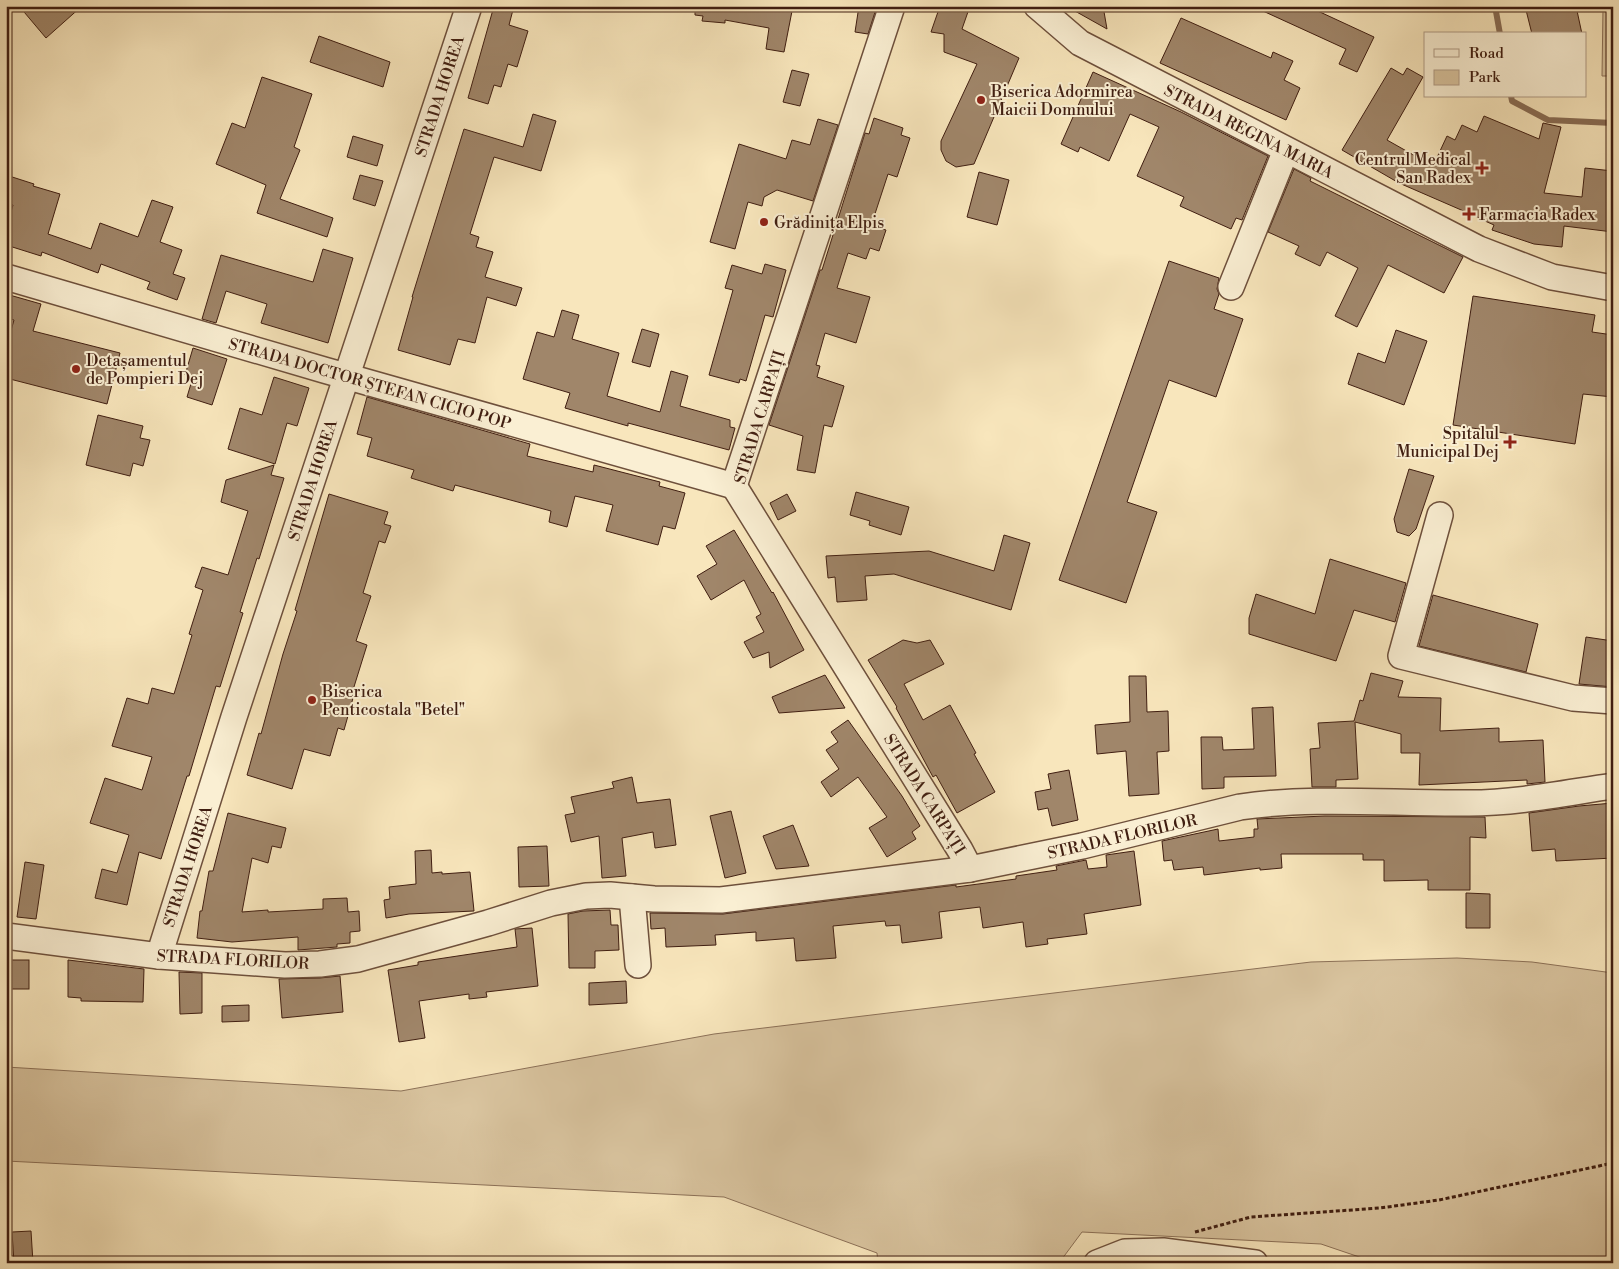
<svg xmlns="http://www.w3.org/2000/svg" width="1619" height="1269" viewBox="0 0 1619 1269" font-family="'Libre Bodoni',serif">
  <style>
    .green { fill: #d9c49f; stroke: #8c7158 }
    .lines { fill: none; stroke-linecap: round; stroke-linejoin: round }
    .stream { stroke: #896d55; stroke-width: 6 }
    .building { fill: #a0866a; stroke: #401e11 }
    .minor-casing { stroke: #6e503c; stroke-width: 28 }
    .path { stroke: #401e11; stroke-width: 3; stroke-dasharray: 4 2.5; stroke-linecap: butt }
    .minor { stroke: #faefd3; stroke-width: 25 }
    .poi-dot { fill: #8f2418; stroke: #faefd3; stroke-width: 2 }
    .labels { text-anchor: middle; stroke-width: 4; stroke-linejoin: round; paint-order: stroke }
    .poi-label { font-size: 16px; fill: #401e11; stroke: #faefd3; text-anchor: start }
    .street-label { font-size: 16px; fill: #401e11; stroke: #faefd3 }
  </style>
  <rect width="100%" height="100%" fill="#f8e6bc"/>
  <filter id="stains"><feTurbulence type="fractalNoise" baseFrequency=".004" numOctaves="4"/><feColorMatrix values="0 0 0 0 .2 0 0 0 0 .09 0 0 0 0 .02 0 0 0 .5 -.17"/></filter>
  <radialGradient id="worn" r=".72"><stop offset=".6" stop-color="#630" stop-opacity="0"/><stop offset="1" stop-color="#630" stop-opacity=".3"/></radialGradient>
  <g class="green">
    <polygon points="1603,8 1613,8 1613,76 1602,76"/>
    <polygon points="1457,958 1532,962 1613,973 1613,1263 1377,1263 1321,1244 1082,1232 1059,1263 878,1263 877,1253 724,1197 6,1161 6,1067 401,1091 714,1034 1311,962"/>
  </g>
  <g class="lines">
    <g class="stream">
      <polyline points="1495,6 1500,34"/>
      <polyline points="1511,96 1512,101 1548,120 1613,123"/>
    </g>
  </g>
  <g class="building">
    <polygon points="19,6 82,6 46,38"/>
    <polygon points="494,6 514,6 509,25 528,31 517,67 508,64 501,87 494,85 488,104 468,98"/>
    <polygon points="695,6 793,6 784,52 766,49 769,28 725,20 725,23 702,21 703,16 695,15"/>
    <polygon points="859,6 877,6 868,34 855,32"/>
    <polygon points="940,6 970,6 962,29 1019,58 974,164 956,167 946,161 941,150 941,141 977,64 944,52 944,34 931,32"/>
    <polygon points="1066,6 1103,6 1107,29"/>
    <polygon points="1252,6 1307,6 1374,37 1357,72 1339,64 1346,49"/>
    <polygon points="1525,6 1576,6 1582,34 1532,34"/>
    <polygon points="1181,18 1271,58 1273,52 1293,61 1284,80 1300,88 1286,120 1160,63"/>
    <polygon points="319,36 390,62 383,87 310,62"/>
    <polygon points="1391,68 1403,75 1407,68 1423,77 1387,140 1433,166 1447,136 1455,140 1462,125 1477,132 1484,116 1539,139 1543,123 1561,127 1544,193 1582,197 1585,168 1613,171 1613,232 1564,226 1562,247 1534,244 1492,230 1494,225 1485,221 1486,210 1482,219 1399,183 1342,150"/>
    <polygon points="792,70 809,74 800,106 783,102"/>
    <polygon points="1093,72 1181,112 1268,156 1242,220 1236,218 1231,229 1180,206 1184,197 1137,176 1159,127 1130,114 1109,161 1080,147 1078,152 1061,144"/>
    <polygon points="262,77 312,94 294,147 300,150 280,199 333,218 327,237 257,213 266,185 216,164 232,123 245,128"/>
    <polygon points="533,114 556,121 541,171 494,157 470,234 479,237 476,247 493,252 485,277 522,288 516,306 487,297 475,343 458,339 450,365 398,350 413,297 412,297 464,129 523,147"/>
    <polygon points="874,118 903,128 901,135 910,138 897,177 888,174 871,226 886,230 879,251 870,248 866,259 848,253 837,288 870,297 856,343 825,333 816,365 820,366 817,377 844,386 832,427 824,425 815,473 797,470 803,436 769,425 820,270 822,270 865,133 869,134"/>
    <polygon points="818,119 838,125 813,201 777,190 764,197 762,206 748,202 735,249 710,242 739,144 786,159 792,140 810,145"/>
    <polygon points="353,136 383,145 377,166 347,157"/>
    <polygon points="1294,169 1311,178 1310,181 1463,257 1444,293 1388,265 1357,327 1335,316 1358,268 1327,252 1320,266 1295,254 1299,246 1268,232"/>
    <polygon points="979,172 1009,180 997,225 967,217"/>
    <polygon points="6,175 34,184 33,186 60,194 48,234 91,249 100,223 138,237 152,200 173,207 160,242 182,250 173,274 185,278 177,300 147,289 150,282 101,264 98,273 42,252 41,256 6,245 6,229 13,205 6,203"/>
    <polygon points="360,175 383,181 375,206 353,199"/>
    <polygon points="323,249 353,258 328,343 261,323 267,304 226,291 216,323 202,319 221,255 313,282"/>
    <polygon points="1169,261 1219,278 1217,289 1219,294 1214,309 1243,319 1216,397 1169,380 1127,502 1157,512 1126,603 1059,580"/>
    <polygon points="765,264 786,270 773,317 765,315 746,381 740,379 739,383 709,375 733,290 725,288 732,265 762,274"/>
    <polygon points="6,294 41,304 33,331 120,353 107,404 6,378 6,348 14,320 6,318"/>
    <polygon points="1473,296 1595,315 1592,332 1613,335 1613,397 1583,394 1575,444 1453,425"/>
    <polygon points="562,310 579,315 572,339 619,353 607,396 660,412 671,371 688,376 680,406 730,420 730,427 735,428 729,450 628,423 628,426 565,408 570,393 523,379 537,332 554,337"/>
    <polygon points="642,329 659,334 650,367 632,362"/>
    <polygon points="1396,330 1427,341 1404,405 1348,384 1358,353 1385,363"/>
    <polygon points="193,348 227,359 212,405 187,397 193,377 185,375"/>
    <polygon points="274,377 309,388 297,426 287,423 275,464 228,449 240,408 262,415"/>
    <polygon points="367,397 530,444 527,456 593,472 594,465 660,482 659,486 685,493 675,529 663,526 658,545 606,531 613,505 575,496 567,527 549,522 551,511 455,485 453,491 411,478 414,470 367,456 372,438 357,434"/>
    <polygon points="98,415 143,426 140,438 150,440 143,466 133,463 130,476 86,465"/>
    <polygon points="274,465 271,475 284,478 259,559 257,558 240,612 243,613 220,687 216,686 189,776 187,776 161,859 139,852 127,905 95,898 102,869 117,873 129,835 90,823 105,778 142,790 152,757 112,746 127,698 148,704 152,688 174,694 192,635 189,634 203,590 195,587 202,567 228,575 248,511 221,502 226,480"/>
    <polygon points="1409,469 1434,476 1416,529 1409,536 1397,532 1394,519"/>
    <polygon points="856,492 909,507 901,535 869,525 870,521 850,515"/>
    <polygon points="329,494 388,512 384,524 391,526 385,543 379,541 363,593 371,596 356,641 367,645 353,690 355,691 344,730 338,728 330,756 304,749 292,789 247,775 259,733 261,734 283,654 297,611 295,610"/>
    <polygon points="787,494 796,511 778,520 770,503"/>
    <polygon points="734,530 772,593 773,592 804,650 770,668 769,652 753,658 744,642 764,632 756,617 761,614 744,580 711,600 697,576 717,564 706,546"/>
    <polygon points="1004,535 1030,543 1011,610 894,574 865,576 867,600 837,602 835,577 828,578 826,556 929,551 994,571"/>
    <polygon points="1330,559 1406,583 1395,622 1354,610 1336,661 1249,634 1249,618 1256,594 1315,614"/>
    <polygon points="1433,595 1538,624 1526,672 1419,646"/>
    <polygon points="1586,637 1613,641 1613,687 1579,684"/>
    <polygon points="903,640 917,643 930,640 944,664 904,684 923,720 950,705 976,753 974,754 995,792 957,813 936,775 933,777 896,708 897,707 868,660"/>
    <polygon points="1371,673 1403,681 1398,697 1441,698 1440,731 1499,728 1499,742 1543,740 1545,782 1527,784 1527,780 1419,785 1420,753 1401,753 1401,734 1355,722 1358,779 1336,780 1336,787 1312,787 1310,749 1320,748 1318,723 1354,721 1360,700 1363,701"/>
    <polygon points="825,675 845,708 779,713 772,697"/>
    <polygon points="1129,676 1146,676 1147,712 1168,711 1169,751 1157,752 1159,794 1129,796 1126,751 1097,754 1095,725 1130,722"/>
    <polygon points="1273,707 1276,776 1224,777 1224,788 1202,789 1201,737 1222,737 1223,750 1254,749 1252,708"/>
    <polygon points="848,720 902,796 920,826 912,832 916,839 887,857 869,828 887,817 858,777 831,797 821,782 839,769 826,750 838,742 831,732"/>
    <polygon points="1069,770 1078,820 1052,826 1048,808 1038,810 1035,792 1051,789 1048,774"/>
    <polygon points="632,777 637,803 670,799 676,845 655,848 653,832 622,838 626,876 602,878 599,836 571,842 565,815 575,813 571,797 614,788 612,782"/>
    <polygon points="1613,803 1613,858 1556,861 1555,849 1532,851 1529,813 1579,806"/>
    <polygon points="731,811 746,873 725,878 710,816"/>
    <polygon points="228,813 286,828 281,848 272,846 268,863 252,858 242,912 268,910 268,912 323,909 323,899 347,898 348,912 359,911 360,931 350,932 350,943 337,944 337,947 298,950 298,937 232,942 197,938 200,911 202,911 209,871 213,871"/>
    <polygon points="1325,816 1485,817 1486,838 1470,837 1470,890 1428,890 1428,880 1384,881 1384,860 1363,860 1363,854 1281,854 1282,868 1260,870 1260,868 1204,875 1203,867 1174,870 1172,860 1164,861 1162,841 1218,829 1219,841 1254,837 1254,829 1258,829 1257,819"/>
    <polygon points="793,825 809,866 776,869 763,836"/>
    <polygon points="547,846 549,886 519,887 518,847"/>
    <polygon points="431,850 432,873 442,872 442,874 470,872 474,911 409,914 386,918 384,900 390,899 389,887 416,884 415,851"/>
    <polygon points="1134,851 1141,905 1084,914 1087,934 1047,939 1048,944 1026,947 1023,922 983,928 980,907 939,912 942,938 902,943 900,925 886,926 885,921 833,926 836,958 796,961 794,938 756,941 756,932 715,935 716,945 666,947 665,928 651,929 650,913 723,914 956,885 956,887 1016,879 1016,876 1057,870 1056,866 1086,860 1088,869 1107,867 1106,855"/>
    <polygon points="25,862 44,865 36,919 17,917"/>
    <polygon points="1466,893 1490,894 1490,928 1466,928"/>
    <polygon points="610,910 611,925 618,925 619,950 595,951 595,968 569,968 568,914 583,911"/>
    <polygon points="532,928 538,986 486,992 487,997 469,999 469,994 419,1001 425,1038 399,1042 388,970 418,965 418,962 517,947 515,929"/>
    <rect x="6" y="960" width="23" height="29"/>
    <polygon points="68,960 144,969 143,1002 81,1001 81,998 68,997"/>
    <polygon points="179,972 202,973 202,1013 180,1014"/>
    <polygon points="340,976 343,1012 282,1018 279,979 320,978"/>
    <polygon points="626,981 627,1003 589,1005 589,983"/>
    <polygon points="249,1005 249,1021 222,1022 222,1006"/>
    <polygon points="31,1231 33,1263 14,1263 12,1232"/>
  </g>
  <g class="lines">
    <g class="minor-casing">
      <g id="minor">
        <polyline points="1037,6 1080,43 1479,249 1552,277 1613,288"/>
        <polyline points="6,277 324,370 734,486"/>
        <polyline points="1231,287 1286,150"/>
        <polyline points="734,486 892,6"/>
        <polyline points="734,486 960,850 970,869"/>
        <polyline points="1440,515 1401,656 1573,698 1613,701"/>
        <polyline points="632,897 638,965"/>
        <path d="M6 936 159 956 285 965 320 964 358 959 488 923 551 903 586 896 610 895 654 899 721 900 970 869 1082 846 1240 807C1315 796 1392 804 1469 803 1517 803 1565 793 1613 786"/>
        <polyline points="159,956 234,717 469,6"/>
        <polyline points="1097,1263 1125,1252 1163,1251 1255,1263"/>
      </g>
    </g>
    <polyline class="path" points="1195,1232 1251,1217 1380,1208 1439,1200 1613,1163"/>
    <use href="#minor" class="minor"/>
  </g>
  <g class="poi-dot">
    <circle cx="981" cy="100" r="5"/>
    <path d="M1479.5 160.5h5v5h5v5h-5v5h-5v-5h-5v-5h5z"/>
    <path d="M1466.5 206.5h5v5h5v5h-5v5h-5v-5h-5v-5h5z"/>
    <circle cx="764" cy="222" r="5"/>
    <circle cx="76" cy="369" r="5"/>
    <path d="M1507.5 434.5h5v5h5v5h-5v5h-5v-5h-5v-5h5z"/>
    <circle cx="312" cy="700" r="5"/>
  </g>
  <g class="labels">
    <g class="poi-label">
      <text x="991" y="97">Biserica Adormirea<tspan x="991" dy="18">Maicii Domnului</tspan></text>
      <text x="1471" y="165" text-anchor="end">Centrul Medical<tspan x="1471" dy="18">San Radex</tspan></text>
      <text x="1479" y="220">Farmacia Radex</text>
      <text x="774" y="228">Grădinița Elpis</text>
      <text x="86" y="366">Detașamentul<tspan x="86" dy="18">de Pompieri Dej</tspan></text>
      <text x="1499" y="439" text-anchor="end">Spitalul<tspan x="1499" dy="18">Municipal Dej</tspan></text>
      <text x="322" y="697">Biserica<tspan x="322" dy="18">Penticostala "Betel"</tspan></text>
    </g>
    <g class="street-label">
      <text transform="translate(439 96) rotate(-72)" y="6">STRADA HOREA</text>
      <text transform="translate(1249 131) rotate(27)" y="6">STRADA REGINA MARIA</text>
      <text transform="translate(370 383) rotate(16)" y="6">STRADA DOCTOR ȘTEFAN CICIO POP</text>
      <text transform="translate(759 417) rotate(-73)" y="6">STRADA CARPAȚI</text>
      <text transform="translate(312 480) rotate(-72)" y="6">STRADA HOREA</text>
      <text transform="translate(925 794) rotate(58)" y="6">STRADA CARPAȚI</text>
      <text transform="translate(1122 836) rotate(-13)" y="6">STRADA FLORILOR</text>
      <text transform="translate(187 866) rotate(-72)" y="6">STRADA HOREA</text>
      <text transform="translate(233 959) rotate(3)" y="6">STRADA FLORILOR</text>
    </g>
  </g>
  <rect width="1619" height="1269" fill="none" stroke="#f8e6bc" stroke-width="25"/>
  <rect x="8" y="8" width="1604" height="1254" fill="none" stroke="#401e11" stroke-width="2.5"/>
  <rect x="12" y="12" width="1594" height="1244" fill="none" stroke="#401e11"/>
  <rect x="1424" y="32" width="162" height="65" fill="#faefd3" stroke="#b09b85"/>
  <rect x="1434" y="49" width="25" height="8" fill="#faefd3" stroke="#b09b85"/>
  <text x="1469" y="58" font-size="15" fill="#401e11">Road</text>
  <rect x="1434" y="70" width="25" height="15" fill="#d9c49f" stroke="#b09b85"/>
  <text x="1469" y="82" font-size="15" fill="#401e11">Park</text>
  <rect width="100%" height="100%" filter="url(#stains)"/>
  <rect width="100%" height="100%" fill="url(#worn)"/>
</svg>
